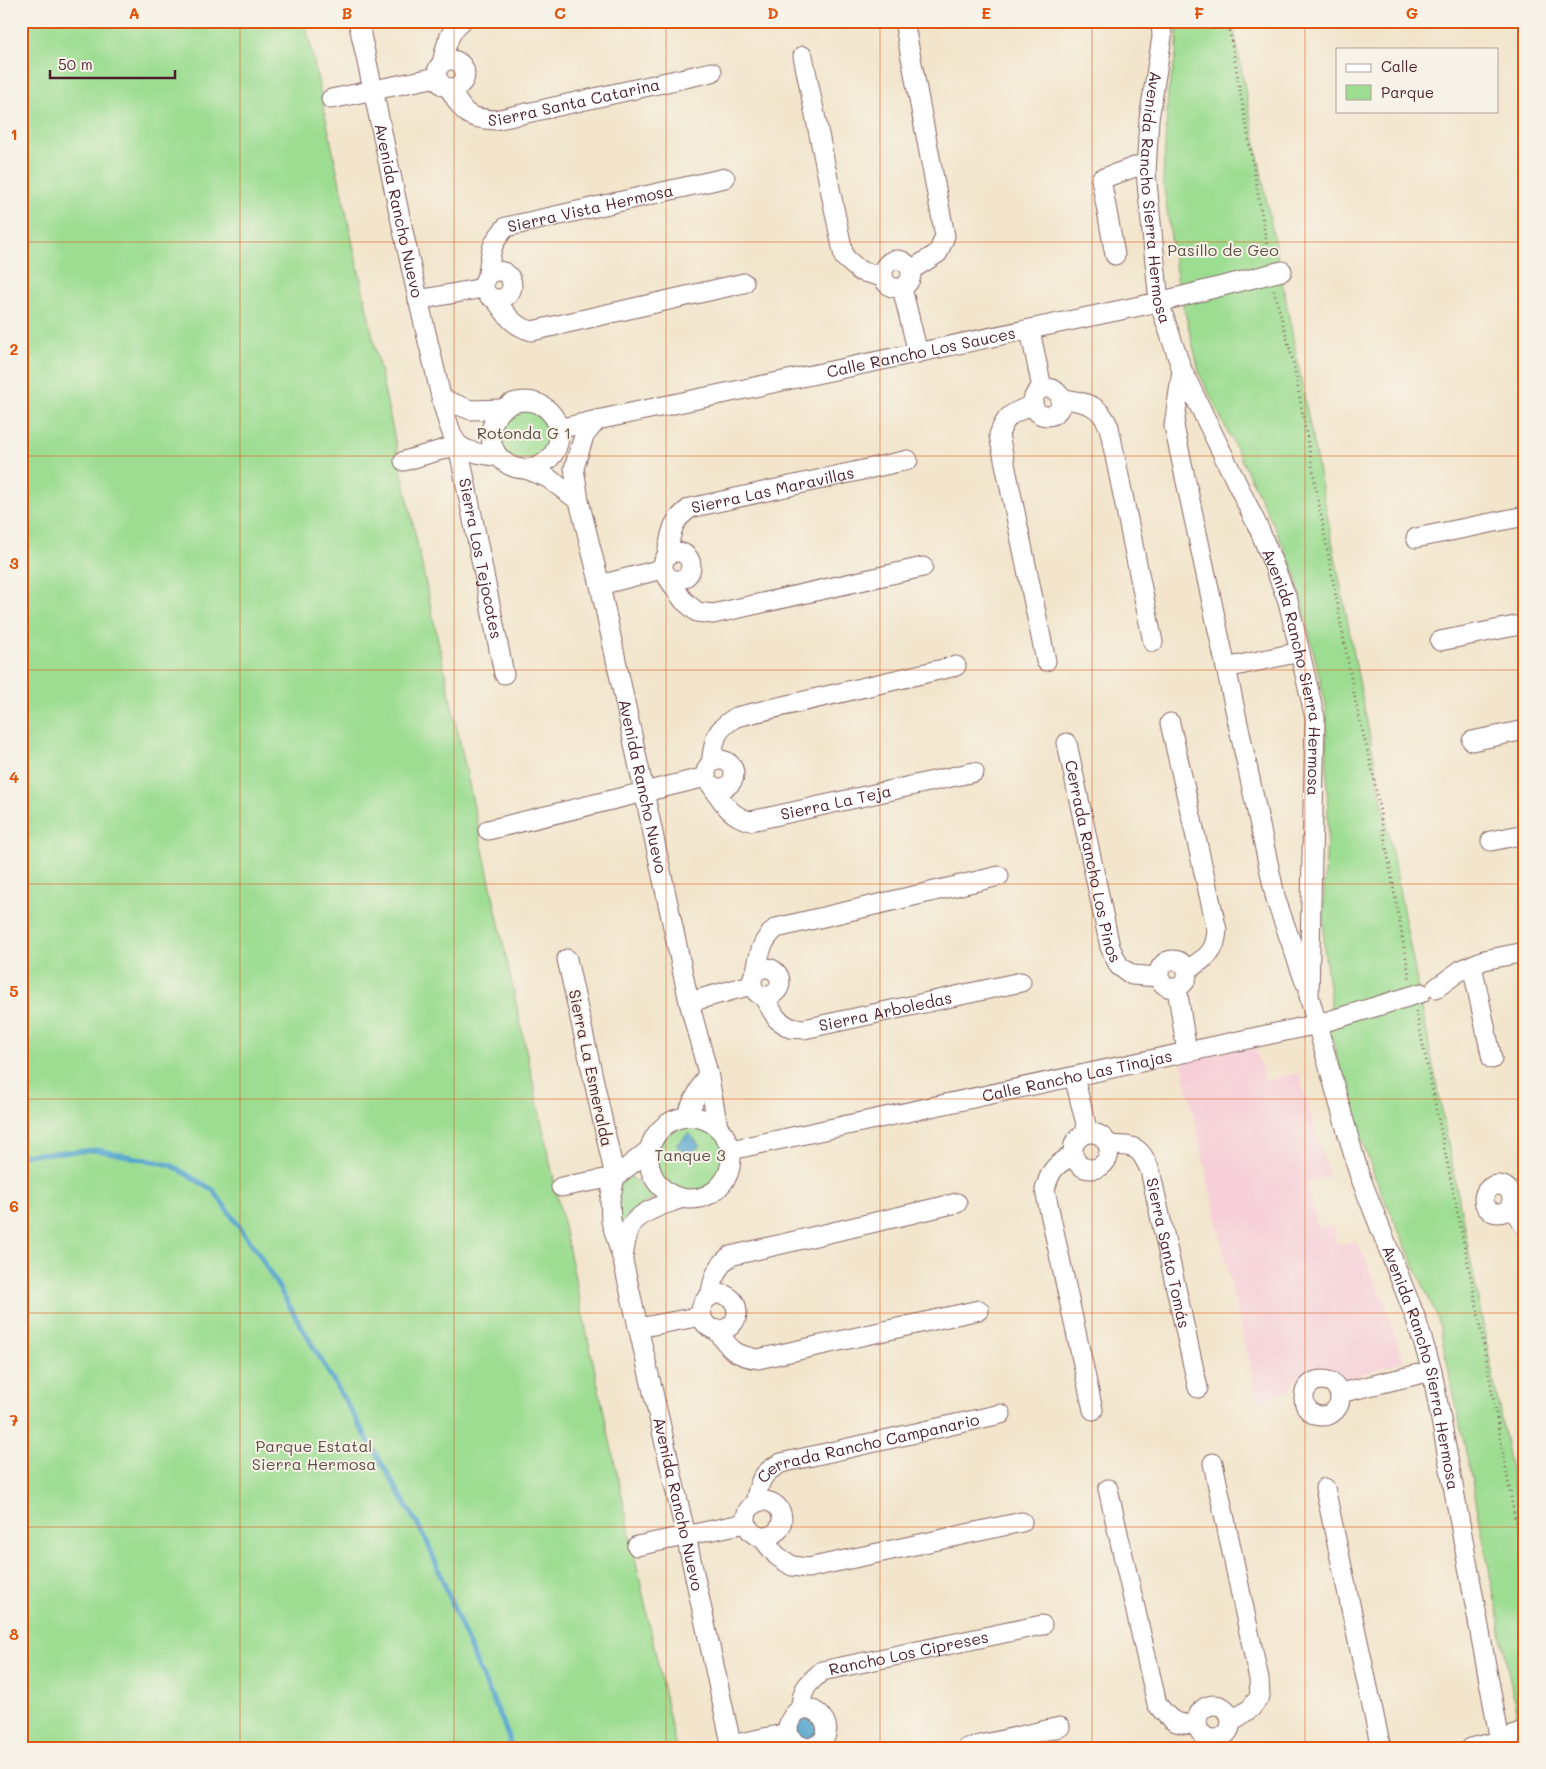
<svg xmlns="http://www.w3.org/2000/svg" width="1546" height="1769" viewBox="0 0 1546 1769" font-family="Mali,sans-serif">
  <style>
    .built { fill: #f6cfd8 }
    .green { fill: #9ddd92; stroke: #747e5e }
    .water { fill: #52a4cd; stroke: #4e627c }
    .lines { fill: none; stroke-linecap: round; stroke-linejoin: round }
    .stream { stroke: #52a4cd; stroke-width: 5 }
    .minor-casing { stroke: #856463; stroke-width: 21 }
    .path { stroke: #856463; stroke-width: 3; stroke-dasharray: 1 4; stroke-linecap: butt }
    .minor { stroke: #fff; stroke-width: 19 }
    .grid { fill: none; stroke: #e0560e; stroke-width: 1; stroke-opacity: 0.55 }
    .labels { text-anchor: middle; stroke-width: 4; stroke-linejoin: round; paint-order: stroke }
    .street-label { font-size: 16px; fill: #4a1f2b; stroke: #f7f3e8 }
    .park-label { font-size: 16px; fill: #5f4e45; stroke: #f7f3e8 }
    .neatline { fill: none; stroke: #e0560e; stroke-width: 2 }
    .grid-label { font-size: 16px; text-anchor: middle; font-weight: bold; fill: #e0560e }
  </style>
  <rect width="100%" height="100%" fill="#f7f3e8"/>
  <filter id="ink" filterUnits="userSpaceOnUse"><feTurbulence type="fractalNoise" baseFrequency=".02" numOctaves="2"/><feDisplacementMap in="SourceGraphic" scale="10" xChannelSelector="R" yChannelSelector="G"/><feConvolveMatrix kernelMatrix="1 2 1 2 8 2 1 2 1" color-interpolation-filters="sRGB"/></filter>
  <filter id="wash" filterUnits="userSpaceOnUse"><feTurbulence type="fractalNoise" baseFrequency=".0096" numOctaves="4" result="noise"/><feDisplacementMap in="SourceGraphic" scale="20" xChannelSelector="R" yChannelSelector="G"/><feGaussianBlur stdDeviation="1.12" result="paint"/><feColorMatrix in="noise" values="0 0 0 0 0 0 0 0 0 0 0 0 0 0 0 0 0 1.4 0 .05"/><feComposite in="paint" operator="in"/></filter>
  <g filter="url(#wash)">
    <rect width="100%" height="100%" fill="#f2e5cc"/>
    <polygon class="built" points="1254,1044 1265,1081 1299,1073 1329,1177 1307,1182 1318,1228 1333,1226 1337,1244 1357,1241 1385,1304 1403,1361 1342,1380 1327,1375 1315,1366 1296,1380 1289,1391 1259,1402 1239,1320 1182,1063"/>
    <g class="green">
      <polygon points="21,21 305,21 676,1748 21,1748"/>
      <polygon points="1177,21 1232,21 1525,1543 1525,1748 1515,1748 1518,1722 1476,1500 1438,1319 1376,1180 1354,1118 1330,1032 1331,1002 1324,948 1324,887 1328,830 1326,705 1295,573 1275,528 1200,375 1177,279 1163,182 1168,93 1177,50"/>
      <circle cx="524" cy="433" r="27"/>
      <circle cx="690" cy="1155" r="36"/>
      <path d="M631 1176 654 1198C630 1209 628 1217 621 1242L615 1200 623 1178Z"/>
    </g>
    <g class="water">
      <polygon points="689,1133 700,1146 686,1156 676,1145"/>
      <polygon points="805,1719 811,1720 817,1725 817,1732 810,1740 797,1735 797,1725"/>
    </g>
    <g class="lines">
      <polyline class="stream" points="21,1155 98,1150 171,1165 213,1190 259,1254 426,1539 477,1665 503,1722 512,1748"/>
    </g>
  </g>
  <g filter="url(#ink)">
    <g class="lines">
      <g class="minor-casing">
        <g id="minor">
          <path id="s1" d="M358 21C384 137 406 254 435 370 438 384 449 437 459 445 469 454 486 454 499 457"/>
          <polyline points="904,21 945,236 938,253 911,270"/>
          <path id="s2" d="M1161 21 1162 37 1149 119 1146 173 1159 302 1182 370 1260 531 1288 601 1315 718 1309 996 1359 1174 1416 1319 1432 1371 1500 1741 1499 1748"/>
          <polyline points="803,56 844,257 860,271 883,277"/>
          <circle cx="451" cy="74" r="14"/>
          <path d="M442 63C446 47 448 32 462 21"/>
          <path id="s3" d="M449 88C465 113 464 118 495 120L712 72"/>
          <polyline points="331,99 437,77"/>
          <polyline points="1115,255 1101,179 1146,163"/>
          <circle cx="897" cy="274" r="14"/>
          <circle cx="498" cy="285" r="14"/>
          <path id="s4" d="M488 274C491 251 490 245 506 227L725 178"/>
          <polyline points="902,288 918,353"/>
          <path d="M495 299C507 315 512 326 532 331L744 283"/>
          <polyline points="418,300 483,288"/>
          <polyline points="1030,330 1042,388"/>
          <polyline points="1182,370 1174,426 1276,900 1305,982"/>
          <circle cx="1047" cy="402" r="14"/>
          <path d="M1061 398C1085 403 1098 402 1109 427L1153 642"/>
          <polyline points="442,399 471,410 502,409"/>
          <circle cx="525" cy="435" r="34"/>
          <path d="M1032 405C1013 413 1006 414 999 435L1046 661"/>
          <path id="s5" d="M597 420 584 436 574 468 579 501 600 585 689 1002 708 1073 718 1127"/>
          <path id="s6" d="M558 429 597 420 1159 302 1282 271"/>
          <path id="s7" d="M404 461 458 445 504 674"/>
          <polyline points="526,469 548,478 579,501"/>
          <polyline points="1416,538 1525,516"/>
          <circle cx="677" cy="566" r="14"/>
          <path id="s8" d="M667 555C672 531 670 523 690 508L908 460"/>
          <polyline points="668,578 683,600 697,612 713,614 923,567"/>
          <polyline points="600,585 662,569"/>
          <polyline points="1440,641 1525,624"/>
          <polyline points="1226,668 1300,652"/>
          <path d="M1170 723 1217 930C1215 955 1206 957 1187 970"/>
          <polyline points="1472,741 1525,730"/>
          <path id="s9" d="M1067 743 1110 947 1119 966 1132 975 1158 977"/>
          <circle cx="720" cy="774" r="14"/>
          <path d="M711 763C715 738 714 731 736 717L956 666"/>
          <path id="s10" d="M712 786C723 802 730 817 751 821L974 772"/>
          <polyline points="488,830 706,777"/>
          <polyline points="1491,841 1525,834"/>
          <circle cx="1173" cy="974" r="14"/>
          <polyline points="1472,965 1492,1059"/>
          <circle cx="766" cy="982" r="14"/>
          <path d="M756 971C760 951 761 942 776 928L999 876"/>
          <polyline points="1177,988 1187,1052"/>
          <polyline points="1436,988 1461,970 1484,960 1525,952"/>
          <path id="s11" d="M763 996 777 1019 790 1028 804 1029 1021 982"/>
          <polyline points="689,1002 751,985"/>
          <polyline points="1074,1077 1088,1132"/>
          <polyline points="686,1116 708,1073"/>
          <circle cx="690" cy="1158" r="41"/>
          <circle cx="1091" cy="1151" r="18"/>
          <path id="s12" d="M1109 1145C1135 1146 1139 1145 1150 1170L1198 1388"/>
          <path id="s13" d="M649 1150 615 1177 610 1200 611 1221 623 1261 686 1536 732 1748"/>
          <path id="s14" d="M731 1150 1318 1024 1421 993"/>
          <path d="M1073 1155C1055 1165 1050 1170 1045 1190L1093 1410"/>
          <circle cx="1498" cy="1199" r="14"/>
          <polyline points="561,1187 615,1177 567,959"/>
          <polyline points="1511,1206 1525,1227"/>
          <path d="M623 1257C625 1248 626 1234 631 1226 641 1210 665 1205 682 1198"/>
          <circle cx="719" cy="1312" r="18"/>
          <path d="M710 1296C714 1277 715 1269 730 1256L957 1203"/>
          <polyline points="638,1328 702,1316"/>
          <path d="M717 1330C730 1350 734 1355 758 1359L979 1310"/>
          <circle cx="1322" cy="1398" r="18"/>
          <polyline points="1340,1393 1432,1371"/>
          <polyline points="1213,1463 1259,1679 1260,1696 1251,1708 1231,1722"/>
          <polyline points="1325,1488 1381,1748"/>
          <path d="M1108 1489 1157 1704C1171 1722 1174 1724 1197 1725"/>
          <circle cx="764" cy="1519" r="18"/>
          <path id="s15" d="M755 1503C759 1482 761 1473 781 1463L1001 1414"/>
          <polyline points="762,1538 777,1556 792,1566 808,1568 1022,1522"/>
          <polyline points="637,1546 746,1523"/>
          <circle cx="1214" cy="1722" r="17"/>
          <path id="s16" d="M800 1710C803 1688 805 1686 822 1671L1042 1625"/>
          <polyline points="731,1745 788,1733"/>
          <path d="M808 1748C795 1746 783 1735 790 1721 807 1686 851 1736 809 1748"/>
          <polyline points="967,1748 1060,1727"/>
          <polyline points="1471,1748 1500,1741 1525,1731"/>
        </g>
      </g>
      <g class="path">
        <polyline points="1228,21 1269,257"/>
        <polyline points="1274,290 1293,361 1340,619 1356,704 1373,773 1410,980"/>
        <polyline points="1416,1011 1476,1302 1525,1575"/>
      </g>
      <use href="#minor" class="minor"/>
    </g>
  </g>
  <path class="grid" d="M240 21V1748M454 21V1748M666 21V1748M880 21V1748M1092 21V1748M1305 21V1748M21 242H1525M21 456H1525M21 670H1525M21 884H1525M21 1099H1525M21 1313H1525M21 1527H1525"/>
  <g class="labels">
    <g class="street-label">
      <text dy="6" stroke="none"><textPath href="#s3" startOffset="141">Sierra Santa Catarina</textPath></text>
      <text dy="6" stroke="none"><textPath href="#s2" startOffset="178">Avenida Rancho Sierra Hermosa</textPath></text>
      <text dy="6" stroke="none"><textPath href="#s1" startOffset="194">Avenida Rancho Nuevo</textPath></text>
      <text dy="6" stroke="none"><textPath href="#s4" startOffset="138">Sierra Vista Hermosa</textPath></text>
      <text dy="6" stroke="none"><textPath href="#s6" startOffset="371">Calle Rancho Los Sauces</textPath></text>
      <text dy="6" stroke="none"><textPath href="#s8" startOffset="139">Sierra Las Maravillas</textPath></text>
      <text dy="6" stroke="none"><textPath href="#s7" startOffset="172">Sierra Los Tejocotes</textPath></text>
      <text dy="6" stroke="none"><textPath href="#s2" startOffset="680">Avenida Rancho Sierra Hermosa</textPath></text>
      <text dy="6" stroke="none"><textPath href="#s5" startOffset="380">Avenida Rancho Nuevo</textPath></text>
      <text dy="6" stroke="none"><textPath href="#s10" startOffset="141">Sierra La Teja</textPath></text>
      <text dy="6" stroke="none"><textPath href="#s9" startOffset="121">Cerrada Rancho Los Pinos</textPath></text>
      <text dy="6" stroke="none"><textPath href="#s11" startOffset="140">Sierra Arboledas</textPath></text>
      <text transform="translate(591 1068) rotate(78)" y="6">Sierra La Esmeralda</text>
      <text dy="6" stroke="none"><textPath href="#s14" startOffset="354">Calle Rancho Las Tinajas</textPath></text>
      <text dy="6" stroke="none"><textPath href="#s12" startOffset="138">Sierra Santo Tomás</textPath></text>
      <text dy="6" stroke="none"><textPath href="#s2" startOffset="1396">Avenida Rancho Sierra Hermosa</textPath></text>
      <text dy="6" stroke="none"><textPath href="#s15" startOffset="138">Cerrada Rancho Campanario</textPath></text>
      <text dy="6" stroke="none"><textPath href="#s13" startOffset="379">Avenida Rancho Nuevo</textPath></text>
      <text dy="6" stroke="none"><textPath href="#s16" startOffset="135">Rancho Los Cipreses</textPath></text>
    </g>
    <g class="park-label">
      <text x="1223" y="256">Pasillo de Geo</text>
      <text x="524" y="439">Rotonda G 1</text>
      <text x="690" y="1161">Tanque 3</text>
      <text x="314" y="1452">Parque Estatal<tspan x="314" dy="18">Sierra Hermosa</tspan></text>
    </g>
  </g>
  <rect width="1546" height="1769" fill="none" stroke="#f7f3e8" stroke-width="55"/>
  <rect x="1336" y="48" width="162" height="65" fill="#f7f3e8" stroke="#b29e9c"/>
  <rect x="1346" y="64" width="25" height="8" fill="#ffffff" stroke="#b29e9c"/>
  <text x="1381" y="72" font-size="15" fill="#4a1f2b">Calle</text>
  <rect x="1346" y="85" width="25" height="15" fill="#9ddd92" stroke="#b29e9c"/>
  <text x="1381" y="98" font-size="15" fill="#4a1f2b">Parque</text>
  <path d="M50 70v8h125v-8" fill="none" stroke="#4a1f2b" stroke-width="2.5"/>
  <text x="58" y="70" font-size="15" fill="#4a1f2b" stroke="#f7f3e8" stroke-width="4" paint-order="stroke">50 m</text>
  <rect x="28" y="28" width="1490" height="1714" class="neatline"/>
  <g class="grid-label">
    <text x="134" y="19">A</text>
    <text x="347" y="19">B</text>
    <text x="560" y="19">C</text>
    <text x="773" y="19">D</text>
    <text x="986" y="19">E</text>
    <text x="1199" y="19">F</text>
    <text x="1412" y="19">G</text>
    <text x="14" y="140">1</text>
    <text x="14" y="355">2</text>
    <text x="14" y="569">3</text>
    <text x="14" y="783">4</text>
    <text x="14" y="997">5</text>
    <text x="14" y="1212">6</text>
    <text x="14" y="1426">7</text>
    <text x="14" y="1640">8</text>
  </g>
</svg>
